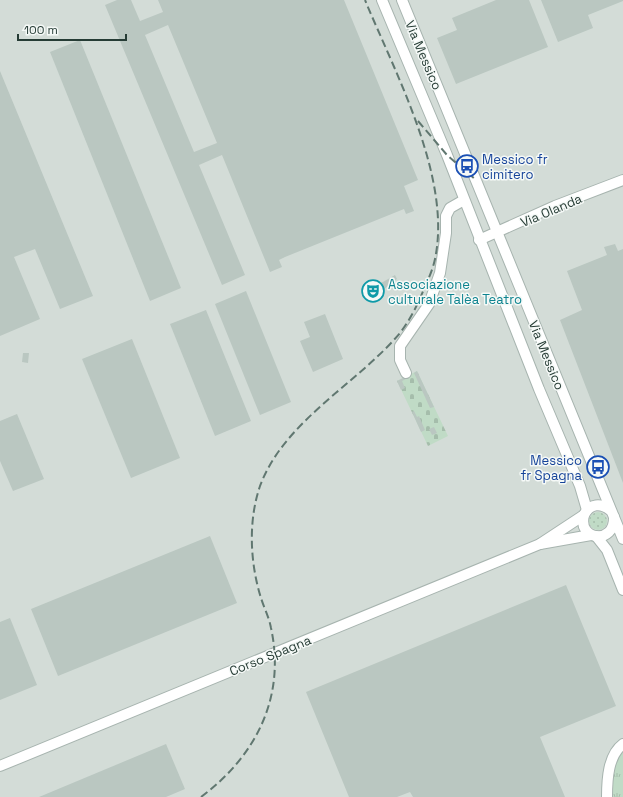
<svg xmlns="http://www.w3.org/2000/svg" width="623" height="797" viewBox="0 0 623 797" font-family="'Space Grotesk',sans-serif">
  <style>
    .built { fill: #d3dcd7 }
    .grass { fill: url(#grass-tufts) }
    .cemetery { fill: url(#cemetery-stones) }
    .park { fill: url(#park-dots) }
    .building { fill: #bac7c1; fill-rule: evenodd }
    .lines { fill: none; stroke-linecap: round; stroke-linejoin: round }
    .minor-casing { stroke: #a7b4af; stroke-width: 12 }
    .minor { stroke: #fff; stroke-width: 10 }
    .rail { stroke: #607770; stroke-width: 2; stroke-dasharray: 8 4; stroke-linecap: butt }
    .labels { text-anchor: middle; stroke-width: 3; stroke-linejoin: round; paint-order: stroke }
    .street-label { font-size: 13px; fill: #263c35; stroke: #f5f9f7 }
    .transit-label { font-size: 13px; fill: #164399; stroke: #f5f9f7; text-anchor: start }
    .culture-label { font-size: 13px; fill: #0d838f; stroke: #f5f9f7; text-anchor: start }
  </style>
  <defs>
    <pattern id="grass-tufts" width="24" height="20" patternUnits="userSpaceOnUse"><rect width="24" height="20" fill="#c0dbc6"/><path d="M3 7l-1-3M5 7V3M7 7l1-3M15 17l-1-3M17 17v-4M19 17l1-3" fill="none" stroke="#a5bdab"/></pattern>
    <pattern id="cemetery-stones" width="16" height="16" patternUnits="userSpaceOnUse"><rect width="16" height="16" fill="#c0dbc6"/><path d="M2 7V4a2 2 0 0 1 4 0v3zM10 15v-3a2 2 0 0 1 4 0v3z" fill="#a5bdab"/></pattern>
    <pattern id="park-dots" width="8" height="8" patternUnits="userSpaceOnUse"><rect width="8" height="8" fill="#c0dbc6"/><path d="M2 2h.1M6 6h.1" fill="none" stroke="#a5bdab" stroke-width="1.8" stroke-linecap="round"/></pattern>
  </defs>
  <rect width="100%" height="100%" fill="#e4ece8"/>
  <rect class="built" x="0" y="0" width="623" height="797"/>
  <path class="grass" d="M623 750V797H610C609 781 610 762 623 750Z"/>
  <polygon class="cemetery" points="417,371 448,436 428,446 397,381"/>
  <circle class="park" cx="598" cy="521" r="9"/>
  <g class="building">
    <path d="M117 0H131L140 21 163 12 158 0H344L418 180 404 186 414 211 406 214 404 209 285 257 279 260 282 267 270 272 222 155 199 165 245 275 222 285 105 5ZM168 25 217 143 194 152 145 35Z"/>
    <polygon points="496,0 529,0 548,47 456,84 437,38 457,30 452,18"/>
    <polygon points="541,0 623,0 623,1 588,15 593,28 558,42"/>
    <polygon points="80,40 181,288 150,301 50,52"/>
    <polygon points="0,71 93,296 60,309 35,249 14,257 40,319 0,336"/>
    <polygon points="615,244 618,251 623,249 623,483 560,320 582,310 567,271 607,255 604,247"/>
    <polygon points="395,275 397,279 379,293 380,295 370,298 366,289 371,288 371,286 373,285 372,283 376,280 378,284 383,282"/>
    <polygon points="246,291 291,402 260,415 215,304"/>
    <polygon points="206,310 251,421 215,436 170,324"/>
    <polygon points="325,314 343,359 313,372 300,341 310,337 304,322"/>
    <polygon points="132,339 180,458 131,478 82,359"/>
    <polygon points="23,353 29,353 28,363 22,362"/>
    <polygon points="417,371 434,407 430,408 414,373"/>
    <polygon points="405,377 406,379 402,381 405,388 401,390 397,381"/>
    <polygon points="414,411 417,417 419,416 425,430 421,432 412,412"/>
    <polygon points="17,414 44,479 13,491 0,461 0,421"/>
    <polygon points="434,427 437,433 432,435 429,429"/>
    <polygon points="210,536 237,603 58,676 31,609"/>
    <polygon points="566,585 616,706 540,737 565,797 413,797 410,792 397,797 349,797 306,692"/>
    <polygon points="10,618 37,685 0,700 0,622"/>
    <polygon points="166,744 185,789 166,797 39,797"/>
  </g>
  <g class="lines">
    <g class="minor-casing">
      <g id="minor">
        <polyline points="382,0 447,155 539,389 580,486 587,510"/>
        <polyline points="402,0 623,539"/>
        <polyline points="479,240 555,206 623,180"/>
        <polyline points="406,373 400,360 400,346 429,304 440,273 446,233 446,216 450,208 464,200"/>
        <path d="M610 510C601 503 590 503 584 515 577 541 615 545 614 517"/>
        <polyline points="596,536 607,550 623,590"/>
        <polyline points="540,544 591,535"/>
        <polyline points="0,766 540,544 584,515"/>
        <path d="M607 797C607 780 608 755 623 744"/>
      </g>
    </g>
    <use href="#minor" class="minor"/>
    <g class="rail">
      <polyline points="418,121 447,155 476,180"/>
      <path d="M201 797C256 756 286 697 271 628 269 617 264 608 261 598 250 563 248 521 260 486 284 421 357 384 400 333 410 320 418 304 424 289 428 280 433 269 435 259 452 178 396 75 365 0"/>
    </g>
  </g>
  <defs>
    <g id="bus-ring" transform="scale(1.15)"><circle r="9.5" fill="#f5f9f7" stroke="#1a4fb4" stroke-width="1.5"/><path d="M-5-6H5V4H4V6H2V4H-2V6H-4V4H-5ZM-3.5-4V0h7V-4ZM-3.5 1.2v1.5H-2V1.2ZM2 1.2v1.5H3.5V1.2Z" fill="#1a4fb4"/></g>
    <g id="theatre-ring" transform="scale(1.15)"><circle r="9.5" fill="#f5f9f7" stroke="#0f9aa8" stroke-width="1.5"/><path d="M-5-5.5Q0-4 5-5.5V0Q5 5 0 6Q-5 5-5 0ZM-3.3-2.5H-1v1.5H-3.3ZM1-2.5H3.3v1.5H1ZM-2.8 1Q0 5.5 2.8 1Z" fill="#0f9aa8"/></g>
  </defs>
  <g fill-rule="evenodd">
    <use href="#bus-ring" x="467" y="166"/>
    <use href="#theatre-ring" x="373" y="291"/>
    <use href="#bus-ring" x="598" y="467"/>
  </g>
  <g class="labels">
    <g class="street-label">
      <text transform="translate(424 55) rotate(67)" y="5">Via Messico</text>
      <text transform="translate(551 210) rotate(-23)" y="5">Via Olanda</text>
      <text transform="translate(547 355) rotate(68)" y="5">Via Messico</text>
      <text transform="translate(270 655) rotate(-22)" y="5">Corso Spagna</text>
    </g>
    <g class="transit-label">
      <text x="482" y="164">Messico fr<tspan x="482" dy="15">cimitero</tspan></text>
      <text x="582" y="465" text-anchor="end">Messico<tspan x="582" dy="15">fr Spagna</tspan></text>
    </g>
    <g class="culture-label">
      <text x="388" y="289">Associazione<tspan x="388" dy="15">culturale Talèa Teatro</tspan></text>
    </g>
  </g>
  <path d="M18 34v6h108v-6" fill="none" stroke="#263c35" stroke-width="2"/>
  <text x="24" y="34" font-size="12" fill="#263c35" stroke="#f5f9f7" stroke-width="3" paint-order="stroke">100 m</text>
</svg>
